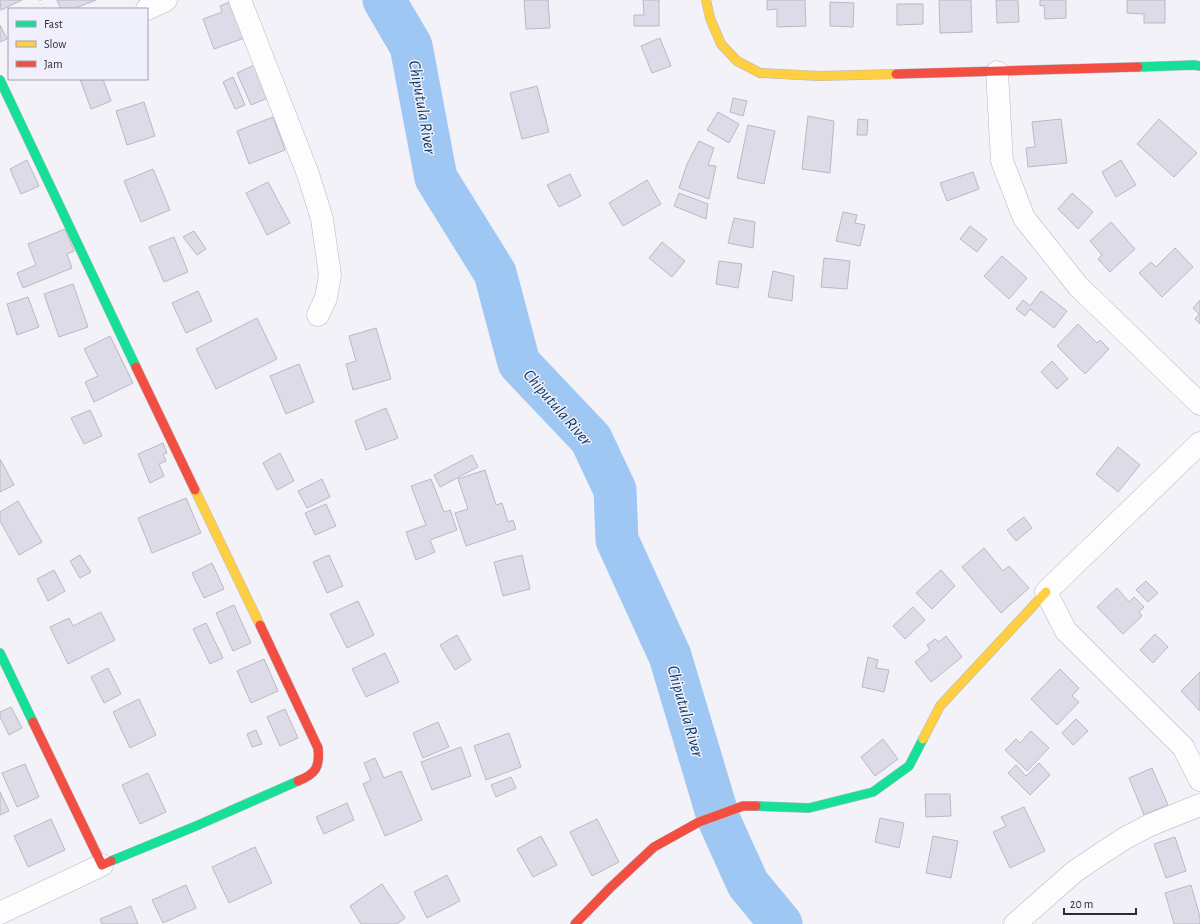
<svg xmlns="http://www.w3.org/2000/svg" width="1200" height="924" viewBox="0 0 1200 924" font-family="'Alegreya Sans',sans-serif">
  <style>
    .lines { fill: none; stroke-linecap: round; stroke-linejoin: round }
    .river { stroke: #9ec8f3; stroke-width: 43 }
    .building { fill: #dcdbe7; stroke: #bab9c3 }
    .street-casing { stroke: #b8b7c0; stroke-width: 23 }
    .fast-casing { stroke: #b8b7c0; stroke-width: 10 }
    .slow-casing { stroke: #b8b7c0; stroke-width: 10 }
    .jam-casing { stroke: #b8b7c0; stroke-width: 10 }
    .path { stroke: #d5d5d8; stroke-width: 2.5; stroke-dasharray: 1 3; stroke-linecap: butt }
    .street { stroke: #fdfdfe; stroke-width: 22 }
    .fast { stroke: #16e098; stroke-width: 9 }
    .slow { stroke: #ffcf43; stroke-width: 9 }
    .jam { stroke: #f24e42; stroke-width: 9 }
    .labels { text-anchor: middle; stroke-width: 3; stroke-linejoin: round; paint-order: stroke }
    .water-label { font-size: 17px; font-style: italic; fill: #09385d; stroke: #f0effc }
  </style>
  <rect width="100%" height="100%" fill="#f3f2f9"/>
  <g class="lines">
    <polyline class="river" points="384,0 411,46 436,178 495,273 519,363 591,439 615,490 617,540 670,656 719,820 748,884 781,924"/>
  </g>
  <g class="building">
    <polygon points="0,0 22,0 1,10"/>
    <polygon points="57,0 96,0 73,9 61,9"/>
    <polygon points="235,0 250,36 214,49 203,19 222,12 220,6"/>
    <polygon points="524,0 548,0 550,28 526,29"/>
    <polygon points="643,0 659,0 659,26 634,26 634,15 644,15"/>
    <polygon points="767,0 805,0 806,26 777,27 777,9 767,10"/>
    <polygon points="939,0 971,0 972,32 940,33"/>
    <polygon points="996,0 1018,0 1019,22 997,23"/>
    <polygon points="1040,0 1066,0 1066,18 1045,19 1044,5 1040,6"/>
    <polygon points="1127,0 1165,0 1165,23 1144,23 1144,14 1127,13"/>
    <polygon points="830,2 854,3 853,27 830,26"/>
    <polygon points="897,4 923,4 923,24 897,25"/>
    <polygon points="0,25 7,39 0,42"/>
    <polygon points="660,38 671,66 652,73 641,46"/>
    <polygon points="261,62 275,95 251,105 237,73"/>
    <polygon points="233,77 245,105 235,109 223,82"/>
    <polygon points="80,79 103,79 111,101 91,109"/>
    <polygon points="537,86 549,132 522,139 510,93"/>
    <polygon points="733,98 747,101 743,116 730,112"/>
    <polygon points="144,102 155,136 127,145 116,111"/>
    <polygon points="718,112 739,124 729,143 707,130"/>
    <polygon points="808,116 834,121 830,173 802,169"/>
    <polygon points="273,117 285,150 249,164 237,131"/>
    <polygon points="858,119 868,120 867,135 857,135"/>
    <polygon points="1061,119 1067,163 1028,167 1026,148 1035,147 1032,122"/>
    <polygon points="1159,119 1197,153 1174,177 1137,144"/>
    <polygon points="748,125 775,131 764,184 737,178"/>
    <polygon points="699,141 714,148 708,165 716,166 709,199 679,188 687,164"/>
    <polygon points="27,160 39,186 21,194 10,169"/>
    <polygon points="1121,160 1136,185 1116,197 1102,172"/>
    <polygon points="153,169 170,210 141,222 124,181"/>
    <polygon points="973,172 979,189 947,201 940,183"/>
    <polygon points="570,174 581,196 559,207 547,185"/>
    <polygon points="647,180 661,204 623,226 609,203"/>
    <polygon points="268,182 290,223 267,235 246,193"/>
    <polygon points="679,193 708,204 706,219 674,206"/>
    <polygon points="1072,193 1093,212 1078,229 1058,209"/>
    <polygon points="843,212 857,215 855,223 865,225 860,246 836,241"/>
    <polygon points="734,218 755,222 753,248 728,243"/>
    <polygon points="1111,222 1135,249 1110,272 1098,259 1102,255 1090,241"/>
    <polygon points="970,226 987,239 977,252 960,239"/>
    <polygon points="65,229 74,251 67,254 72,268 23,288 17,273 36,265 28,244"/>
    <polygon points="194,231 206,249 197,255 183,237"/>
    <polygon points="174,237 188,272 164,282 149,247"/>
    <polygon points="662,242 685,261 672,277 649,258"/>
    <polygon points="1175,248 1193,267 1162,297 1139,273 1151,262 1156,267"/>
    <polygon points="1002,256 1027,278 1009,299 984,276"/>
    <polygon points="824,258 850,261 847,289 821,287"/>
    <polygon points="719,261 742,264 738,288 716,284"/>
    <polygon points="773,271 794,276 792,301 768,297"/>
    <polygon points="73,284 88,327 59,337 44,294"/>
    <polygon points="198,291 212,321 186,333 172,303"/>
    <polygon points="1041,291 1067,311 1054,328 1030,309 1025,316 1016,309 1023,300 1030,306"/>
    <polygon points="28,297 39,327 17,335 7,304"/>
    <polygon points="1200,300 1200,324 1195,319 1199,314 1193,308"/>
    <polygon points="257,318 277,359 216,389 196,349"/>
    <polygon points="1078,324 1097,343 1100,340 1109,349 1085,374 1057,346"/>
    <polygon points="376,328 391,379 353,390 346,364 356,361 349,336"/>
    <polygon points="110,336 133,383 94,402 85,382 98,376 84,349"/>
    <polygon points="1052,361 1068,379 1057,389 1041,372"/>
    <polygon points="299,364 314,402 286,414 270,376"/>
    <polygon points="386,408 398,438 366,450 355,421"/>
    <polygon points="90,410 102,436 84,444 71,418"/>
    <polygon points="163,443 167,453 163,454 166,461 159,464 164,476 150,483 138,454"/>
    <polygon points="1118,447 1140,465 1118,492 1096,474"/>
    <polygon points="280,453 294,481 277,490 263,463"/>
    <polygon points="472,455 478,467 440,487 434,475"/>
    <polygon points="0,459 14,485 0,492"/>
    <polygon points="485,470 496,505 502,503 508,522 513,520 516,529 466,546 455,513 468,509 458,479"/>
    <polygon points="322,479 330,497 307,508 298,491"/>
    <polygon points="431,479 444,512 450,510 457,530 430,540 435,552 416,560 406,532 426,525 411,486"/>
    <polygon points="186,498 201,533 152,553 138,518"/>
    <polygon points="18,501 42,542 19,555 0,521 0,512"/>
    <polygon points="326,504 336,526 315,535 305,513"/>
    <polygon points="1024,517 1032,528 1016,541 1007,530"/>
    <polygon points="984,548 1003,571 1009,566 1029,588 1001,613 962,567"/>
    <polygon points="80,555 91,572 80,578 70,561"/>
    <polygon points="329,555 343,586 327,593 313,562"/>
    <polygon points="522,555 530,589 503,596 494,562"/>
    <polygon points="212,563 224,589 204,598 192,573"/>
    <polygon points="54,570 65,591 48,601 37,579"/>
    <polygon points="941,570 955,586 932,609 916,593"/>
    <polygon points="1146,581 1158,593 1148,602 1136,590"/>
    <polygon points="1117,588 1129,602 1134,597 1144,607 1139,612 1142,616 1123,634 1097,607"/>
    <polygon points="358,601 374,635 347,648 330,614"/>
    <polygon points="234,605 251,643 233,651 216,613"/>
    <polygon points="913,607 925,620 905,639 893,626"/>
    <polygon points="101,612 115,640 68,664 50,627 69,618 73,626"/>
    <polygon points="206,623 223,658 210,664 193,629"/>
    <polygon points="1155,634 1168,647 1153,663 1140,650"/>
    <polygon points="457,635 471,660 455,670 440,645"/>
    <polygon points="946,636 962,657 931,682 915,662 930,650 927,645 935,639 939,642"/>
    <polygon points="385,653 399,682 366,697 352,669"/>
    <polygon points="868,657 878,660 876,668 889,670 884,692 862,687"/>
    <polygon points="264,659 278,691 251,703 237,671"/>
    <polygon points="108,668 121,694 104,703 91,677"/>
    <polygon points="1060,669 1079,688 1072,696 1079,702 1057,725 1031,699"/>
    <polygon points="1200,672 1200,711 1181,691"/>
    <polygon points="139,699 156,735 130,748 113,712"/>
    <polygon points="11,707 22,728 9,735 0,717 0,712"/>
    <polygon points="285,709 298,738 280,746 267,717"/>
    <polygon points="1076,719 1088,731 1073,745 1062,733"/>
    <polygon points="438,722 449,747 423,758 413,733"/>
    <polygon points="256,730 262,744 252,747 247,734"/>
    <polygon points="1031,731 1049,748 1027,771 1005,750 1016,739 1020,743"/>
    <polygon points="509,733 521,767 486,780 474,746"/>
    <polygon points="883,739 898,759 875,776 861,757"/>
    <polygon points="461,747 471,776 432,790 421,762"/>
    <polygon points="375,758 384,778 401,771 422,820 385,836 363,784 371,780 364,763"/>
    <polygon points="1039,763 1050,775 1030,795 1008,773 1016,765 1026,776"/>
    <polygon points="25,764 39,797 17,807 2,773"/>
    <polygon points="1152,768 1168,805 1144,815 1129,778"/>
    <polygon points="148,773 166,812 140,824 122,785"/>
    <polygon points="511,777 516,788 496,797 491,785"/>
    <polygon points="0,792 9,811 0,815"/>
    <polygon points="925,794 950,794 951,816 926,817"/>
    <polygon points="347,803 354,820 324,834 316,817"/>
    <polygon points="1024,807 1045,851 1010,868 993,832 1006,826 1001,817"/>
    <polygon points="880,818 904,823 899,848 875,842"/>
    <polygon points="51,819 65,850 28,867 14,836"/>
    <polygon points="597,819 619,862 592,876 570,832"/>
    <polygon points="541,836 557,865 533,877 517,849"/>
    <polygon points="933,836 958,841 951,878 926,873"/>
    <polygon points="1175,837 1186,871 1166,878 1154,844"/>
    <polygon points="255,847 272,883 229,903 212,867"/>
    <polygon points="447,875 460,901 427,918 414,892"/>
    <polygon points="382,884 405,918 397,924 361,924 350,906"/>
    <polygon points="186,885 196,908 163,923 152,900"/>
    <polygon points="1191,885 1200,917 1200,924 1174,924 1165,893"/>
    <polygon points="131,906 138,924 102,924 100,919"/>
  </g>
  <g class="lines">
    <g class="street-casing">
      <g id="street">
        <polyline points="240,0 308,174 322,219 330,275 326,298 318,315"/>
        <polyline points="147,9 166,0"/>
        <polyline points="997,72 1002,161 1024,218 1078,286 1200,404"/>
        <polyline points="1200,443 1046,592 1066,631 1183,747 1200,780"/>
        <polyline points="0,913 102,865"/>
        <polyline points="1015,924 1074,872 1105,851 1127,837 1150,825 1200,805"/>
      </g>
    </g>
    <g class="fast-casing">
      <g id="fast">
        <polyline points="1138,67 1194,65 1200,66"/>
        <polyline points="0,80 136,367"/>
        <polyline points="0,653 33,722"/>
        <polyline points="756,806 809,808 873,792 909,766 923,739"/>
        <polyline points="111,861 196,826 298,781"/>
      </g>
    </g>
    <g class="slow-casing">
      <g id="slow">
        <polyline points="706,0 710,18 721,44 737,61 760,73 819,76 896,74"/>
        <polyline points="195,490 260,625"/>
        <polyline points="923,739 940,706 1046,592"/>
      </g>
    </g>
    <g class="jam-casing">
      <g id="jam">
        <polyline points="896,74 1138,67"/>
        <polyline points="136,367 195,490"/>
        <path d="M260 625 318 748C320 767 316 774 298 781"/>
        <polyline points="33,722 102,865 111,861"/>
        <polyline points="575,924 610,888 654,847 699,822 743,806 756,806"/>
      </g>
    </g>
    <polyline class="path" points="40,0 44,9"/>
    <use href="#street" class="street"/>
    <use href="#fast" class="fast"/>
    <use href="#slow" class="slow"/>
    <use href="#jam" class="jam"/>
  </g>
  <g class="labels">
    <g class="water-label">
      <text transform="translate(423 107) rotate(80)" y="6">Chiputula River</text>
      <text transform="translate(558 407) rotate(49)" y="6">Chiputula River</text>
      <text transform="translate(686 711) rotate(74)" y="6">Chiputula River</text>
    </g>
  </g>
  <rect x="8" y="8" width="140" height="72" fill="#f0effc" stroke="#a2a0ad"/>
  <rect x="16" y="21" width="20" height="6" fill="#16e098" stroke="#a2a0ad"/>
  <text x="44" y="28" font-size="12" fill="#2c2a36">Fast</text>
  <rect x="16" y="41" width="20" height="6" fill="#ffcf43" stroke="#a2a0ad"/>
  <text x="44" y="48" font-size="12" fill="#2c2a36">Slow</text>
  <rect x="16" y="61" width="20" height="6" fill="#f24e42" stroke="#a2a0ad"/>
  <text x="44" y="68" font-size="12" fill="#2c2a36">Jam</text>
  <path d="M1064 908v6h72v-6" fill="none" stroke="#2c2a36" stroke-width="2"/>
  <text x="1070" y="908" font-size="12" fill="#2c2a36" stroke="#f0effc" stroke-width="3" paint-order="stroke">20 m</text>
</svg>
